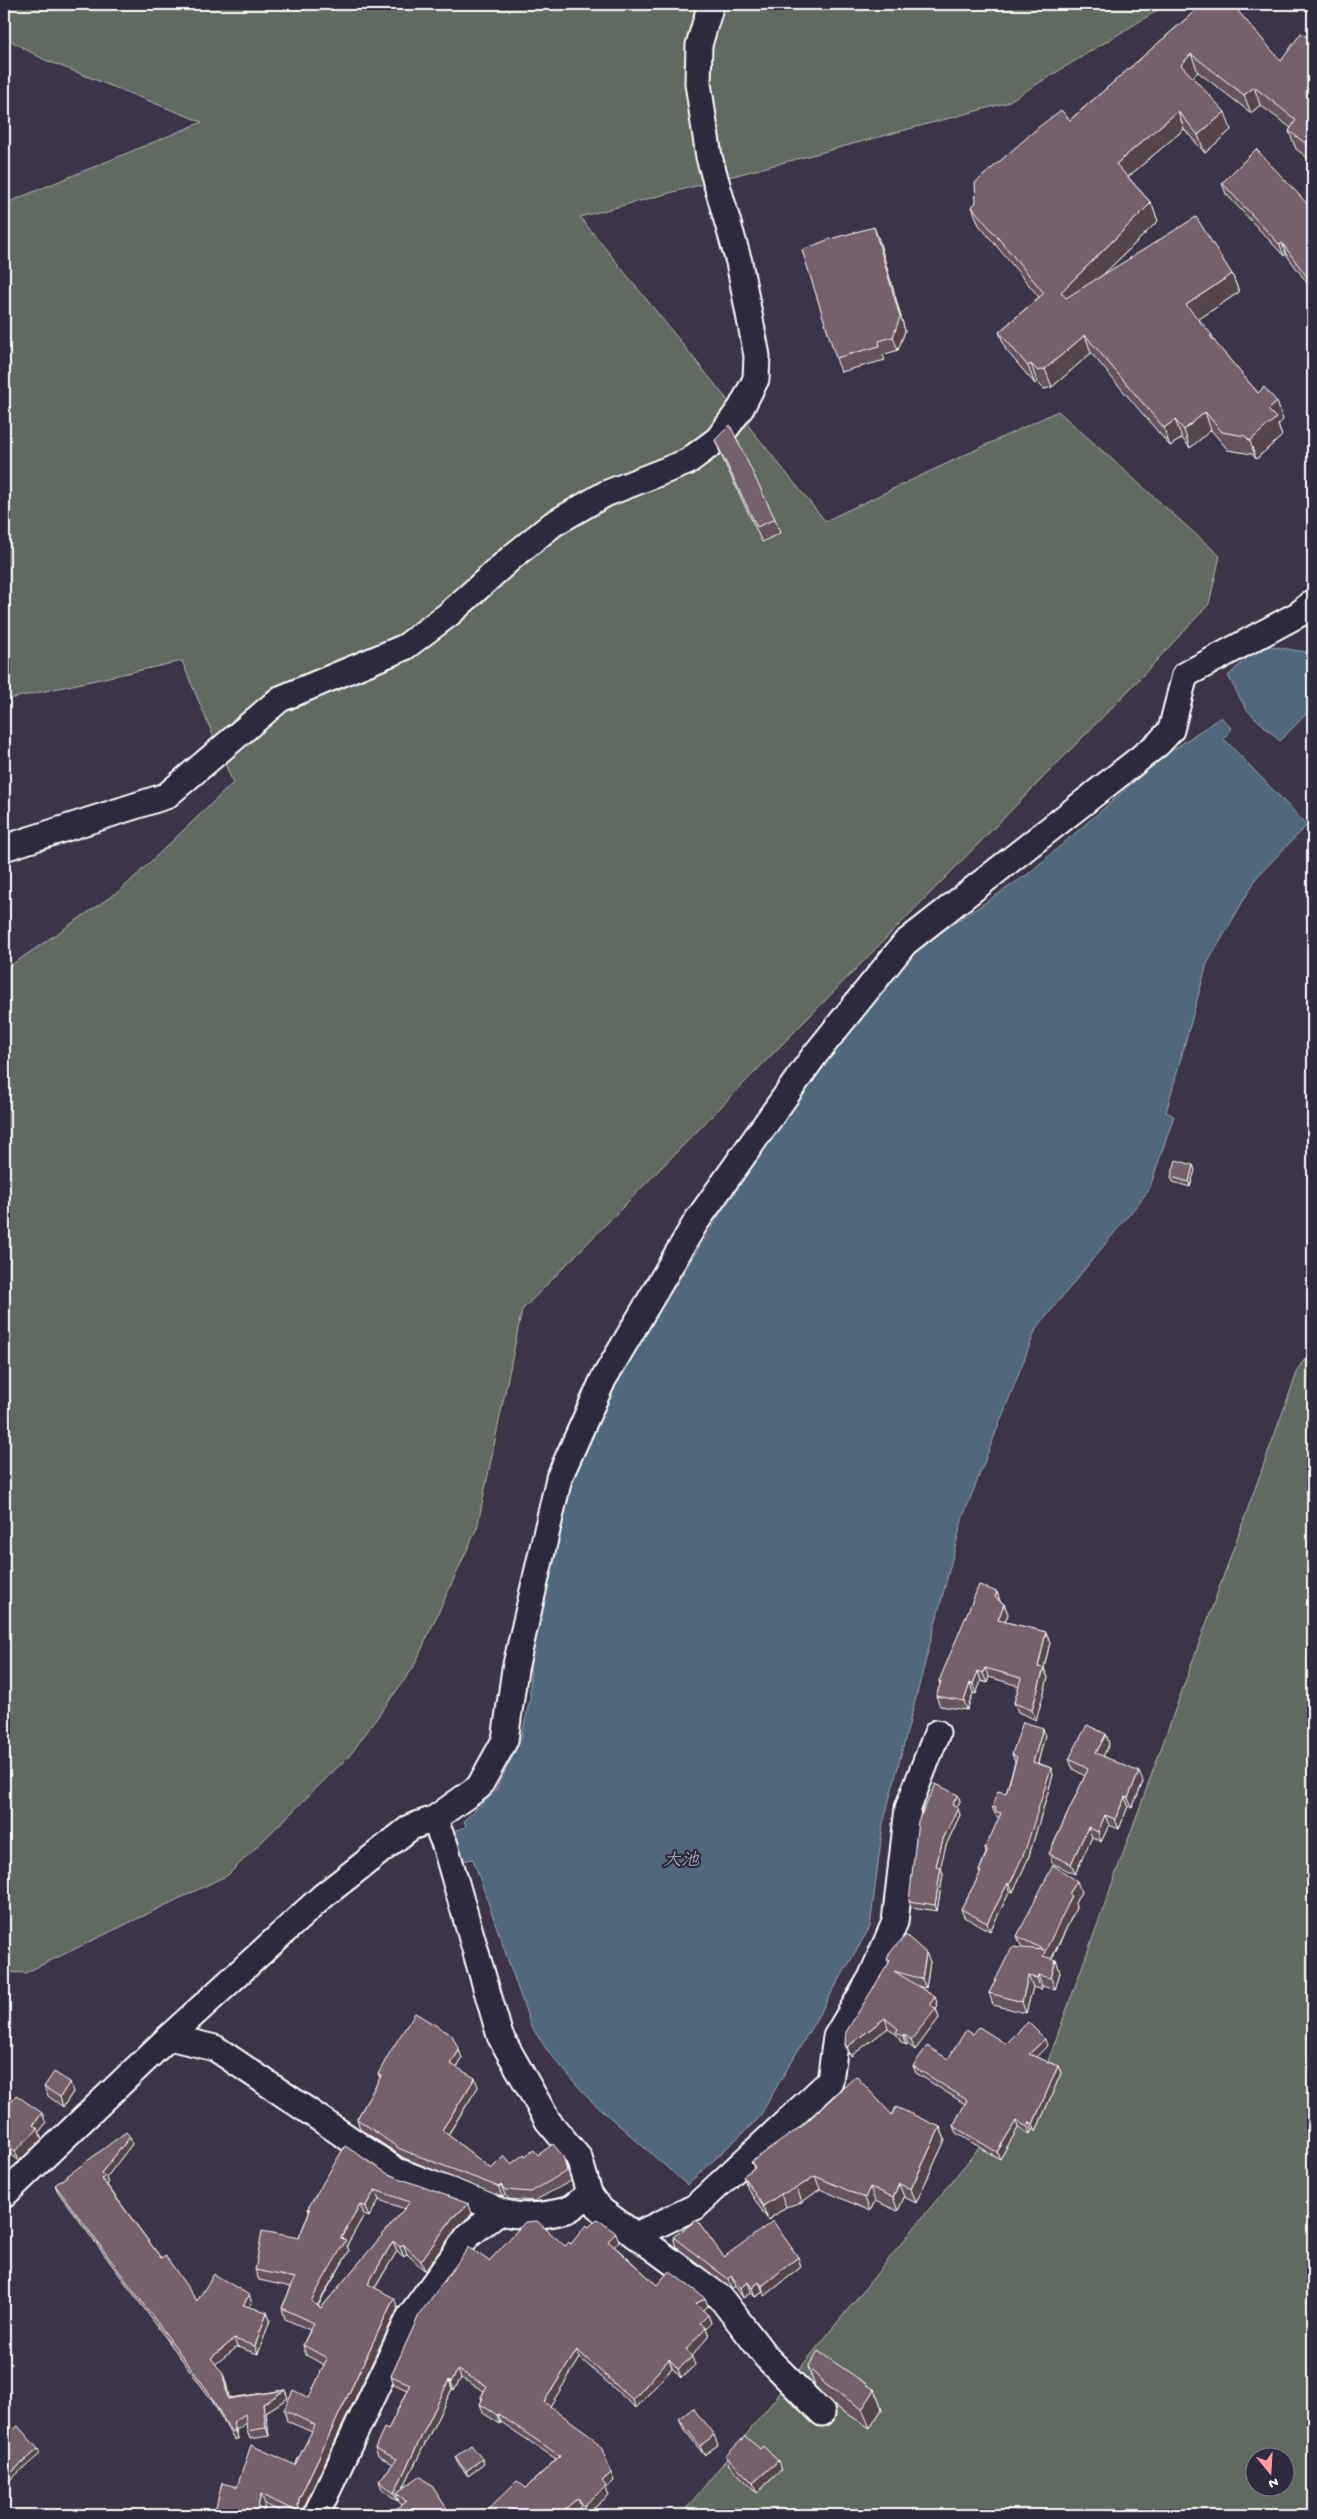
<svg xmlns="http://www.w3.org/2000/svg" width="1317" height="2519" viewBox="0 0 1317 2519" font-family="'Gochi Hand','Klee One',sans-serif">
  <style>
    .green { fill: #606b60; stroke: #b0b5b0; fill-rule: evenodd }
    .water { fill: #51677c; stroke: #97a4b0 }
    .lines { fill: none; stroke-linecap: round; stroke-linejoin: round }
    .minor-casing { stroke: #fff; stroke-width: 29 }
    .minor { stroke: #2f2a3d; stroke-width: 25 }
    .wall { fill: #65535e; stroke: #fff; fill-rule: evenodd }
    .shaded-wall { fill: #52444c; stroke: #fff }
    .building { fill: #75616d; stroke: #fff; fill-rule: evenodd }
    .labels { text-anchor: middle; stroke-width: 4.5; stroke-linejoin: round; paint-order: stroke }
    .water-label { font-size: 18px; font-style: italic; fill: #b1bbc4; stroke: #2f2a3d }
  </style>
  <rect width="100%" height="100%" fill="#3d3547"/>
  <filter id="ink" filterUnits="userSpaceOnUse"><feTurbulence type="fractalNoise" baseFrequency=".02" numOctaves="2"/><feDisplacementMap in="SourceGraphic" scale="10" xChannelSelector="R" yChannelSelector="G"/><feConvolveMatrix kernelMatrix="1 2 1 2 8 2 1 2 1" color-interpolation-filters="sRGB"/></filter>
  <g filter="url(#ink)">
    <g class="green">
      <polygon points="4,4 1168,4 1006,103 580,217 825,521 1058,411 1220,556 1209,604 1129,690 522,1310 477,1528 413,1668 350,1755 228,1875 25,1973 4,1972 4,970 122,889 233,783 182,661 4,700 4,204 202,122 43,59 4,37"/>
      <path d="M1313 1348V2515H681L1047 2064 1299 1367ZM1254 2456H1284V2486H1254Z"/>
    </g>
    <g class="water">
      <polygon points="1260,645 1313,653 1313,707 1280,741 1246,709 1228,676"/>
      <polygon points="1221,717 1232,729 1224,739 1307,825 1257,877 1207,964 1166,1112 1174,1116 1149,1190 1036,1329 963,1517 883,1824 870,1927 758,2119 687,2185 589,2099 547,2050 531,2026 473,1859 458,1862 449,1832 466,1827 464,1820 494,1793 520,1742 530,1700 530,1644 574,1475 624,1368 783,1113 905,956 1028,874 1165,755"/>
    </g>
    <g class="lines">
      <g class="minor-casing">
        <g id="minor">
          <polyline points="4,848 166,796 280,699 405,647 449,614 512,557 553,524 605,494 687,462 718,439 741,408 756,379 757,356 739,262 709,157 698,83 699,45 711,4"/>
          <path d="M169 2037 215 2048 397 2171 486 2204C507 2220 542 2217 567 2210 575 2207 583 2198 589 2193L579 2158 548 2121 500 2036 445 1845 434 1819"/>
          <polyline points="589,2193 601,2210 720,2297 767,2358 822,2413"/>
          <polyline points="4,2195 169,2037 323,1896 411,1827 434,1819 479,1787 505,1740 515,1669 559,1478 603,1380 696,1222 814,1056 905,943 1158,744 1171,730 1185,675 1299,614 1313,602"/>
          <polyline points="636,2235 695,2207 830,2081 836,2037 871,1978 895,1922 908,1808 937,1733"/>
          <polyline points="316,2515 410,2316 468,2236 497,2213"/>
        </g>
      </g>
      <use href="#minor" class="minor"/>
    </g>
    <g class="wall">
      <polygon points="1203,4 1281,61 1313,41 1313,162 1296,149 1289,131 1291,128 1260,105 1251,113 1198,72 1192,78 1231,130 1205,153 1184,129 1128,177 1151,203 1158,221 1104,274 1232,274 1239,292 1199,319 1215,343 1258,393 1277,402 1283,420 1278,425 1282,436 1256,459 1252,454 1228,450 1211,430 1190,448 1182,438 1170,446 1091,353 1052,387 1044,389 1037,382 1035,384 1006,350 999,332 1039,297 979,225 972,207 1070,120"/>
      <polygon points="1222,183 1313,210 1313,291 1286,254 1284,256 1226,194"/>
      <polygon points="879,240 905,331 898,350 883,355 885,360 841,372 836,358"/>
      <polygon points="715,440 775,519 780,533 762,542 721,455"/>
      <polygon points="1195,1170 1190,1187 1173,1182 1171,1177"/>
      <polygon points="997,1592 1000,1601 1004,1604 1008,1614 1005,1622 1046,1632 1050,1642 1044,1668 1048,1678 1036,1720 1018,1712 1014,1703 1019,1686 989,1677 987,1683 981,1681 976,1694 973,1693 967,1710 940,1706 936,1696 940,1685 939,1681"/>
      <polygon points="1106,1734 1109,1744 1103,1756 1143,1782 1132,1808 1128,1806 1119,1829 1109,1825 1101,1842 1092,1837 1075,1874 1052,1863 1049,1854 1085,1776 1073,1769 1069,1759"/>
      <polygon points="1045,1735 1038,1763 1051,1768 1053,1775 1028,1859 1013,1892 1010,1891 990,1931 964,1917 961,1909 980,1874 979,1871 986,1853 985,1849 999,1819 996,1815 995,1814 992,1807 1006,1793 1015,1762 1012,1754"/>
      <polygon points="958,1795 960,1801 957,1808 960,1815 946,1845 940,1867 943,1874 937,1911 911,1907 909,1901"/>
      <polygon points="1081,1892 1075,1903 1076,1908 1052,1959 1056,1960 1060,1972 1055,1990 1042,1986 1041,1990 1033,1987 1026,2013 993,2005 989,1993 1022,1948 1017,1936"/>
      <polygon points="926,1953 930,1962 926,1988 917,1986 935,1997 938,2007 936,2009 939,2018 915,2050 908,2044 906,2045 900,2041 898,2036 888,2028 851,2056 848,2053 845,2044 889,1963 887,1959"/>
      <polygon points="973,2034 1006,2044 1047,2046 1036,2057 1058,2066 1061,2073 1036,2131 1032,2129 1030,2134 1018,2128 1000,2159 956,2133 953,2126 965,2104 916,2073 913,2066 948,2059"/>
      <polygon points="459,2050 462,2059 457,2068 478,2087 448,2135 491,2169 511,2164 525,2156 538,2155 566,2165 571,2181 534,2201 509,2199 505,2195 502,2197 404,2158 360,2129 357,2119 380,2078 378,2074"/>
      <polygon points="44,2087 73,2092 63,2107 48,2096"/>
      <polygon points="4,2111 46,2123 39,2132 42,2139 19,2161 11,2154 6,2161 4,2159"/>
      <polygon points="892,2115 940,2127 945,2140 916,2203 904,2197 898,2211 875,2201 870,2211 820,2189 802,2202 786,2207 768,2220 748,2189 743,2176 754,2168 751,2162"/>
      <polygon points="132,2144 106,2178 108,2184 107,2185 161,2258 197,2301 252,2303 249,2307 270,2320 258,2354 237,2347 215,2364 226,2382 229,2398 285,2390 288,2398 266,2412 269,2436 250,2439 247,2431 247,2423 236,2430 238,2439 234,2440 211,2399 58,2192 55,2185"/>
      <path d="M388 2174 472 2214 457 2227 425 2271 407 2254 404 2257 397 2251 375 2288 398 2308 303 2509 302 2513 304 2515H288L265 2504 262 2515H214L237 2487 295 2465 312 2432 287 2421 284 2410 309 2398 324 2365 306 2355 303 2345 310 2330 285 2319 282 2308 291 2287 259 2280 255 2270 299 2238 309 2212 308 2208ZM379 2200 405 2209 321 2308 318 2306 349 2251 347 2245 364 2215 369 2217Z"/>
      <polygon points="589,2227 619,2241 614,2246 657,2285 705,2298 708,2306 702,2310 708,2315 711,2323 706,2328 709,2336 691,2356 695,2365 681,2378 672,2368 636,2408 580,2358 550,2406 611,2473 614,2481 606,2488 609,2495 587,2514 581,2506 571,2515 482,2515 526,2488 556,2459 501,2422 500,2424 483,2413 480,2404 482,2401 481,2397 484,2391 461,2378 454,2390 452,2389 403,2488 451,2515 401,2505 400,2504 398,2499 397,2501 382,2489 379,2481 393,2464 378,2456 375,2448 388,2430 407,2390 394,2384 391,2376 489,2261 565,2246 571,2244"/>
      <polygon points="673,2237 724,2257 798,2257 801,2267 765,2296 763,2292 755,2297 751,2292 743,2298 735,2286 732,2289 676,2247"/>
      <polygon points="808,2367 875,2390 882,2409 870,2428 833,2405 815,2386"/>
      <polygon points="679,2419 718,2445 704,2455 683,2428"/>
      <polygon points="726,2456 781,2470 757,2493 729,2465"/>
      <polygon points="455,2457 482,2459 484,2464 468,2476 457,2462"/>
    </g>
    <g class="shaded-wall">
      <polygon points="1191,54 1198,72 1187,83 1181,65"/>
      <polygon points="1254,87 1260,105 1251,113 1244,95"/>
      <polygon points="1178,111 1184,129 1122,182 1116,164"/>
      <polygon points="1225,112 1231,130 1205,153 1198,135"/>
      <polygon points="1151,203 1158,221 1067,310 1061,292"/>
      <polygon points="874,227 879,240 905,331 898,350 893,337"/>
      <polygon points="1282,243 1286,254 1284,256 1280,245"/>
      <polygon points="1232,274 1239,292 1193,323 1186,305"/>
      <polygon points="1085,335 1091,353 1052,387 1045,369"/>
      <polygon points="1212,335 1219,353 1210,336"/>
      <polygon points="1031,364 1037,382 1035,384 1028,366"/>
      <polygon points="1277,402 1283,420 1278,425 1282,436 1256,459 1250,441 1268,410"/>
      <polygon points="1205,412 1211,430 1190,448 1184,430"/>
      <polygon points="1175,420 1182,438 1170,446 1164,428"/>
      <polygon points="1193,1165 1195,1170 1190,1187 1189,1182"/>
      <polygon points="997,1592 1000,1602 995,1597"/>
      <polygon points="1004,1604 1008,1614 1001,1630 998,1620"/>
      <polygon points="1046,1632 1050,1642 1042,1676 1038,1667"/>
      <polygon points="985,1668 989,1677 987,1683 983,1673"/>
      <polygon points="1044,1668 1048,1678 1036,1720 1032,1710"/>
      <polygon points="978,1671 981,1681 976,1694 973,1684"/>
      <polygon points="970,1683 973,1693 967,1710 964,1701"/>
      <polygon points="1043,1728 1045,1735 1036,1770 1033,1762"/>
      <polygon points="1106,1734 1109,1744 1100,1763 1096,1753"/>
      <polygon points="1051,1768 1053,1775 1028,1859 1013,1892 1010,1884"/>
      <polygon points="1139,1772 1143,1782 1132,1808 1128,1798"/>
      <polygon points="958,1795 960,1801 955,1812 952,1805"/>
      <polygon points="1125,1797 1128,1806 1119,1829 1115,1819"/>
      <polygon points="958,1808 960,1815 946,1845 939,1873 936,1866 943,1839"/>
      <polygon points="1105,1815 1109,1825 1101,1842 1098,1832"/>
      <polygon points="1088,1827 1092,1837 1075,1874 1071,1864"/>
      <polygon points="941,1867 943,1874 937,1911 935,1905"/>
      <polygon points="1077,1881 1081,1892 1075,1903 1076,1908 1047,1968 1043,1956 1069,1894"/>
      <polygon points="1008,1883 1010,1891 990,1931 987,1923"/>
      <polygon points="926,1953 930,1962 926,1988 922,1979"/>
      <polygon points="1056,1960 1060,1972 1055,1990 1051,1978"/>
      <polygon points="1038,1975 1042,1986 1041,1990 1037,1978"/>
      <polygon points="1028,1976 1033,1987 1026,2013 1022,2002"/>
      <polygon points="935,1997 938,2007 936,2009 939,2018 915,2050 911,2040 930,2004"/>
      <polygon points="885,2018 888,2028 851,2056 847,2047"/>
      <polygon points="904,2034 908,2044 906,2045 903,2036"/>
      <polygon points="1045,2039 1047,2046 1032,2061 1029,2054"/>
      <polygon points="459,2050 462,2059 454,2073 451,2064"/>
      <polygon points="1058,2066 1061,2073 1036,2131 1033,2124"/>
      <polygon points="475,2078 478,2087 445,2139 442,2130"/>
      <polygon points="70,2082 73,2092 63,2107 60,2097"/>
      <polygon points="42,2113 46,2123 39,2132 42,2139 19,2161 15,2151"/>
      <polygon points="1016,2121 1018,2128 1000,2159 997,2152"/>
      <polygon points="1030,2122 1032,2129 1030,2134 1028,2127"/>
      <polygon points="940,2127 945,2140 916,2203 911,2189"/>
      <polygon points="130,2137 132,2144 106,2178 108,2184 105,2187 102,2179 101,2173"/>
      <polygon points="7,2145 11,2154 6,2161 4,2154 4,2149"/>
      <polygon points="815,2176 820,2189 802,2202 797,2188"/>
      <polygon points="899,2184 904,2197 898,2211 893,2197"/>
      <polygon points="501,2185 505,2195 502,2197 499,2187"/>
      <polygon points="870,2187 875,2201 870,2211 865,2198"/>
      <polygon points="375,2190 379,2200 369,2217 365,2207"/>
      <polygon points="781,2194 786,2207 768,2220 763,2206"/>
      <polygon points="360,2204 364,2215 347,2245 349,2251 314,2311 311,2301 341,2238"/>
      <polygon points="469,2204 472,2214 457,2227 425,2271 421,2261 453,2217"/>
      <polygon points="616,2233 619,2241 612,2249 608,2241"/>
      <polygon points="393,2241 397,2251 371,2294 368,2284"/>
      <polygon points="403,2244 407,2254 404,2257 400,2247"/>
      <polygon points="798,2257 801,2267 765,2296 762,2286"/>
      <polygon points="731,2276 735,2286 732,2289 728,2279"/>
      <polygon points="748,2282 751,2292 743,2298 740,2288"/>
      <polygon points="759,2282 763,2292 755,2297 752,2288"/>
      <polygon points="249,2295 252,2303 246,2313 243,2305"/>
      <polygon points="394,2298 398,2308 303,2509 302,2515 298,2506 299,2499"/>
      <polygon points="705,2298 708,2306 699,2313 696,2304"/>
      <polygon points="267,2312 270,2320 258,2354 255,2346"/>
      <polygon points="708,2315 711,2323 706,2328 709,2336 689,2359 686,2350 700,2323"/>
      <polygon points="234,2339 237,2347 213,2366 211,2358"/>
      <polygon points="577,2350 580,2358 547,2411 544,2402"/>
      <polygon points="692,2357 695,2365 681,2378 678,2369"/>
      <polygon points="669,2359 672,2368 636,2408 633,2400"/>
      <polygon points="458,2370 461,2378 454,2390 451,2382"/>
      <polygon points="223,2374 226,2382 231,2407 228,2399"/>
      <polygon points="449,2380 452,2389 399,2496 396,2493 398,2499 397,2501 394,2493"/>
      <polygon points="285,2390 288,2398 266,2412 269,2436 266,2428 263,2404"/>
      <polygon points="875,2390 882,2409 870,2428 862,2409"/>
      <polygon points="498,2414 501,2422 500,2424 497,2415"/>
      <polygon points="233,2422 236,2430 238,2439 235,2431"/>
      <polygon points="714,2435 718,2445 704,2455 700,2446"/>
      <polygon points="38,2449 40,2454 4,2485 4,2479"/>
      <polygon points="482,2459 484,2464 468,2476 466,2471"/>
      <polygon points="778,2461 781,2470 757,2493 753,2483"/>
      <polygon points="611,2473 614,2481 606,2488 609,2495 587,2514 584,2506 602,2481"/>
      <polygon points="261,2494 265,2504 262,2515 256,2515"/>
      <polygon points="578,2498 581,2506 571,2515 558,2515"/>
    </g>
    <g class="building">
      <polygon points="1203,4 1232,4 1281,61 1301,33 1313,41 1313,149 1289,131 1296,120 1254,87 1244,95 1191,54 1181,65 1225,112 1198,135 1178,111 1116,164 1151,203 1061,292 1066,298 1196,217 1232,274 1186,305 1212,335 1210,336 1258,393 1264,387 1277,402 1268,410 1276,418 1250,441 1245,436 1222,432 1205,412 1184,430 1175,420 1164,428 1085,335 1045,369 1038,371 1031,364 1028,366 999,332 1044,293 972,207 976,202 975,183 1040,126 1061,110 1070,120"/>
      <polygon points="1256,149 1313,210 1313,285 1282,243 1280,245 1222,183"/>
      <polygon points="874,227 900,317 893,337 879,341 880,346 836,358 802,250 830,239"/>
      <polygon points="730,425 775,519 757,527 715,440"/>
      <polygon points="1176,1160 1193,1165 1189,1182 1171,1177"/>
      <polygon points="979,1585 997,1592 995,1597 1004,1604 998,1620 1046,1632 1038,1667 1044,1668 1032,1710 1014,1703 1021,1678 985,1668 983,1673 978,1671 973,1684 970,1683 964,1701 936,1696 941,1682 939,1681"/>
      <polygon points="1023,1722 1043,1728 1033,1762 1051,1768 1025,1851 1010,1884 1008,1883 987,1923 961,1909 981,1872 979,1871 988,1850 985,1849 1001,1813 995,1811 996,1808 992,1807 998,1791 1006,1793 1017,1757 1012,1754"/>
      <polygon points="1087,1725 1106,1734 1096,1753 1139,1772 1128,1798 1125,1797 1115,1819 1105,1815 1098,1832 1088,1827 1071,1864 1049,1854 1088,1769 1069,1759"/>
      <polygon points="936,1784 958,1795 952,1805 958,1808 943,1839 936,1866 941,1867 935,1905 909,1901 918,1821"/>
      <polygon points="1053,1865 1077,1881 1069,1894 1072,1896 1043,1956 1056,1960 1051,1978 1038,1975 1037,1978 1028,1976 1022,2002 989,1993 1012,1947 1044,1950 1017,1936"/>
      <polygon points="906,1935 926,1953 922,1979 894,1971 935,1997 930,2004 936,2009 911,2040 904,2034 903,2036 896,2032 898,2029 885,2018 847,2047 845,2044 846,2032 890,1961 887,1959 890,1952"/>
      <polygon points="415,2013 452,2035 459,2050 451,2064 475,2078 442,2130 491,2169 504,2156 511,2164 524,2154 525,2156 534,2150 538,2155 553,2144 563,2156 567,2171 531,2192 505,2190 501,2185 499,2187 400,2149 357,2119 381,2076 378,2074 390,2052"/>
      <polygon points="1028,2022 1045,2039 1029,2054 1058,2066 1033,2124 1030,2122 1028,2127 1016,2121 997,2152 953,2126 967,2100 913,2066 927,2046 948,2059 966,2030 973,2034 979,2027 1006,2044"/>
      <polygon points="54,2072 70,2082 60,2097 44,2087"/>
      <polygon points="856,2076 892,2115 896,2107 940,2127 911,2189 899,2184 893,2197 870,2187 865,2198 815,2176 797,2188 781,2194 763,2206 743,2176 755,2167 751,2162 802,2126"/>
      <polygon points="16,2095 42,2113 33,2125 38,2129 15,2151 7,2145 4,2149 4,2111"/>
      <polygon points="126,2132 130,2137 101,2173 105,2176 102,2179 161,2258 165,2255 197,2301 214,2274 249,2295 243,2305 267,2312 255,2346 234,2339 211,2358 223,2374 228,2399 285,2390 263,2404 266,2428 247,2431 245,2414 233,2422 235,2431 231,2432 208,2391 55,2185"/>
      <path d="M345 2146 388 2174 469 2204 453 2217 421 2261 403 2244 400 2247 393 2241 368 2284 394 2298 299 2499 298 2506 304 2515H301L297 2512 261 2494 256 2515H214L222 2483 237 2487 251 2445 295 2465 315 2425 284 2410 293 2390 309 2398 327 2358 303 2345 314 2323 282 2308 295 2278 255 2270 262 2231 299 2238 310 2210 308 2208ZM375 2190 410 2202 321 2308 311 2301 346 2240 341 2238 360 2204 365 2207Z"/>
      <polygon points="597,2219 616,2233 608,2241 657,2285 669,2271 705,2298 696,2304 708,2315 700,2323 706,2327 686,2350 692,2357 678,2369 669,2359 633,2400 577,2350 544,2402 590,2435 602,2449 611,2473 602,2481 606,2486 584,2506 578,2498 558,2515 482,2515 517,2481 526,2488 560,2456 498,2414 497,2415 480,2404 483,2398 481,2397 487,2386 458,2370 451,2382 449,2380 394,2493 379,2481 397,2459 375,2448 384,2428 388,2430 410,2384 391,2376 419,2315 469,2247 489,2261 525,2222 537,2221 565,2246 569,2242 571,2244 586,2225 589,2227"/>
      <polygon points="697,2220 724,2257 773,2221 798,2257 762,2286 759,2282 752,2288 748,2282 740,2288 731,2276 728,2279 673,2237"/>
      <polygon points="818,2351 875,2390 862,2409 826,2385 808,2367"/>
      <polygon points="693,2408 714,2435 700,2446 679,2419"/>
      <polygon points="18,2426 38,2449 4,2479 4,2437"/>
      <polygon points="745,2436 760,2449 763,2446 778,2461 753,2483 726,2456"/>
      <polygon points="471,2445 482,2459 466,2471 455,2457"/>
      <polygon points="420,2476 432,2486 451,2515 388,2515 406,2501 396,2493"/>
      <polygon points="327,2507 335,2515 321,2515"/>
    </g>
  </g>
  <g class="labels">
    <g class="water-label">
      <text x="681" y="1865">大池</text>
    </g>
  </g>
  <rect width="1317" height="2519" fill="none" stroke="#2f2a3d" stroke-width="20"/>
  <rect x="10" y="10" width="1297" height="2499" fill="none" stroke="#fff" stroke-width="2" filter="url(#ink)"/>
  <g transform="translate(1270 2472) rotate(162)"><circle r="24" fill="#2f2a3d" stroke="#827f8b"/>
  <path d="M0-4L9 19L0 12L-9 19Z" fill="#ff9aa2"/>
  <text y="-8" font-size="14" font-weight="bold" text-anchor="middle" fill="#ffffff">N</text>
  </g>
</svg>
